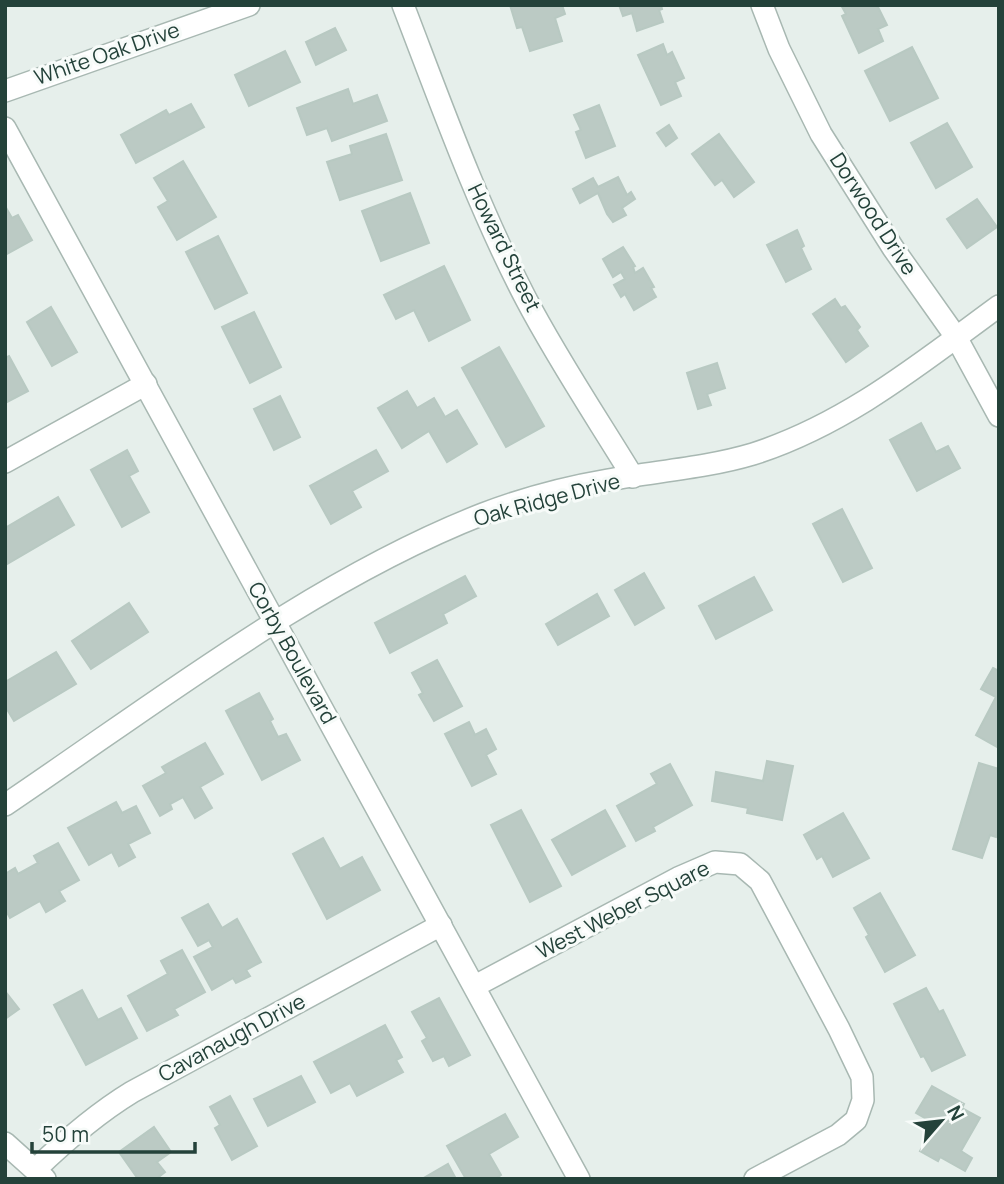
<svg xmlns="http://www.w3.org/2000/svg" width="1004" height="1184" viewBox="0 0 1004 1184" font-family="Manrope,sans-serif">
  <style>
    .building { fill: #bbcac4; stroke: #b8c9c2; stroke-width: 2 }
    .lines { fill: none; stroke-linecap: round; stroke-linejoin: round }
    .minor-casing { stroke: #a8b8b2; stroke-width: 24 }
    .tertiary-casing { stroke: #a8b8b2; stroke-width: 24 }
    .minor { stroke: #fff; stroke-width: 21 }
    .tertiary { stroke: #fff; stroke-width: 21 }
    .labels { text-anchor: middle; stroke-width: 6; stroke-linejoin: round; paint-order: stroke }
    .street-label { font-size: 21px; fill: #24423a; stroke: #f7fbf9 }
  </style>
  <rect width="100%" height="100%" fill="#e6efeb"/>
  <g class="building">
    <polygon points="510,5 562,5 565,14 555,18 562,41 530,51 522,27 517,28"/>
    <polygon points="619,5 661,5 662,9 659,10 663,22 637,31 632,13 623,16"/>
    <polygon points="841,5 877,5 887,25 878,29 883,41 859,53 842,16 846,14"/>
    <polygon points="335,28 346,50 316,65 306,42"/>
    <polygon points="663,44 667,55 672,52 684,78 675,82 681,96 661,105 638,55"/>
    <polygon points="912,47 938,98 890,121 865,71"/>
    <polygon points="285,51 300,82 249,106 235,75"/>
    <polygon points="348,89 353,104 377,95 387,121 332,141 327,128 307,135 297,108"/>
    <polygon points="191,104 204,127 136,163 121,135 166,110 169,115"/>
    <polygon points="599,105 615,146 586,158 576,132 581,130 574,115"/>
    <polygon points="947,123 972,167 936,188 911,143"/>
    <polygon points="669,125 677,138 666,146 657,133"/>
    <polygon points="386,134 402,180 340,200 327,162 352,154 350,146"/>
    <polygon points="719,134 754,182 734,197 722,180 715,185 692,154"/>
    <polygon points="183,161 216,217 177,240 158,207 168,201 154,178"/>
    <polygon points="618,177 627,195 631,192 635,199 622,208 626,215 613,222 607,214 598,193 580,203 573,189 593,178 598,187"/>
    <polygon points="410,193 429,243 381,261 362,211"/>
    <polygon points="977,199 997,227 967,248 947,219"/>
    <polygon points="5,206 12,218 18,215 32,240 5,255"/>
    <polygon points="797,230 804,246 801,248 811,269 786,282 767,245"/>
    <polygon points="218,236 247,293 215,309 186,252"/>
    <polygon points="623,247 635,266 633,267 635,273 643,268 654,287 651,288 656,297 634,310 625,294 621,297 614,285 625,279 621,272 613,277 603,259"/>
    <polygon points="444,266 470,320 429,341 414,310 396,319 384,295"/>
    <polygon points="835,299 841,308 845,306 860,327 857,330 868,346 846,362 813,314"/>
    <polygon points="51,307 77,352 52,366 27,322"/>
    <polygon points="254,312 281,367 250,383 222,327"/>
    <polygon points="499,347 544,426 506,447 462,368"/>
    <polygon points="9,356 28,391 5,403 5,358"/>
    <polygon points="717,363 725,388 707,394 711,405 698,409 687,373"/>
    <polygon points="407,391 417,408 434,398 445,417 457,410 477,444 447,462 429,431 402,448 378,408"/>
    <polygon points="280,396 300,437 274,450 254,409"/>
    <polygon points="921,423 936,452 948,446 960,468 917,491 890,440"/>
    <polygon points="127,450 138,471 129,476 149,512 122,527 91,470"/>
    <polygon points="376,450 388,471 352,491 361,507 331,524 310,486"/>
    <polygon points="58,497 74,525 7,564 5,528"/>
    <polygon points="842,509 872,568 843,582 813,524"/>
    <polygon points="644,573 664,608 635,625 615,590"/>
    <polygon points="465,576 476,596 443,614 447,623 390,653 375,623"/>
    <polygon points="754,577 772,610 716,639 699,606"/>
    <polygon points="597,594 609,616 558,645 546,624"/>
    <polygon points="129,603 148,632 91,669 72,641"/>
    <polygon points="56,652 76,684 14,721 5,706 5,682"/>
    <polygon points="437,660 462,706 434,721 419,695 423,693 412,673"/>
    <polygon points="993,668 999,671 999,748 976,735 996,697 981,689"/>
    <polygon points="259,693 273,719 270,721 278,737 286,734 300,760 262,780 226,711"/>
    <polygon points="469,722 475,735 486,729 496,749 486,755 496,774 472,786 445,734"/>
    <polygon points="205,743 223,774 200,787 212,808 195,818 183,797 170,804 172,809 160,816 143,786 166,773 162,767"/>
    <polygon points="767,761 793,766 782,820 747,813 748,808 712,801 716,772 763,781"/>
    <polygon points="979,763 999,769 999,829 996,837 990,835 982,858 953,849"/>
    <polygon points="670,764 692,805 653,827 655,831 636,841 617,806 657,784 651,774"/>
    <polygon points="116,802 122,813 136,806 150,833 128,844 135,857 119,866 112,852 89,865 68,828"/>
    <polygon points="521,810 561,886 530,902 491,825"/>
    <polygon points="605,810 625,846 572,875 552,840"/>
    <polygon points="843,813 869,858 833,877 822,856 817,859 804,835"/>
    <polygon points="323,838 340,869 362,857 380,890 327,919 293,854"/>
    <polygon points="58,843 79,880 59,891 65,901 46,912 40,901 10,918 5,909 5,874 15,868 18,874 38,863 34,856"/>
    <polygon points="880,893 915,955 885,972 866,937 869,935 854,908"/>
    <polygon points="208,904 222,928 237,919 261,962 246,970 250,976 236,983 233,978 212,990 194,957 213,947 209,940 198,946 182,918"/>
    <polygon points="182,950 205,992 174,1009 178,1015 147,1031 128,996 168,974 161,961"/>
    <polygon points="926,988 939,1012 943,1010 965,1055 932,1071 924,1056 921,1057 894,1004"/>
    <polygon points="82,990 98,1020 121,1008 137,1038 86,1065 54,1005"/>
    <polygon points="5,991 19,1009 5,1019"/>
    <polygon points="439,998 470,1055 449,1066 444,1056 433,1061 422,1041 427,1038 412,1012"/>
    <polygon points="385,1025 402,1057 396,1060 403,1072 357,1096 350,1083 331,1093 314,1062"/>
    <polygon points="301,1076 315,1102 268,1126 254,1099"/>
    <polygon points="932,1086 964,1104 962,1108 980,1118 961,1151 972,1158 965,1171 940,1157 938,1161 920,1151 935,1124 916,1113"/>
    <polygon points="230,1096 257,1146 232,1160 215,1128 220,1125 210,1107"/>
    <polygon points="505,1114 518,1137 489,1154 501,1175 495,1179 466,1179 447,1146"/>
    <polygon points="154,1127 171,1152 157,1162 165,1172 156,1179 138,1179 119,1152"/>
    <polygon points="448,1164 456,1179 422,1179"/>
  </g>
  <g class="lines">
    <g class="minor-casing">
      <g id="minor">
        <path d="M403 5C441 104 477 205 526 299 558 360 597 418 633 477"/>
        <polyline points="762,5 779,49 821,134 893,248 956,337 999,416"/>
        <polyline points="5,91 249,5"/>
        <polyline points="5,462 146,384"/>
        <path d="M5 805C155 704 314 580 483 514 522 499 567 487 608 480 657 471 706 468 753 454 847 424 921 363 999 306"/>
        <polyline points="475,986 678,878 715,862 740,864 760,881 839,1029 862,1077 863,1100 856,1120 838,1135 755,1179"/>
        <polyline points="5,1143 45,1179"/>
        <path d="M36 1169C66 1140 96 1114 132 1092L441 925"/>
      </g>
    </g>
    <g class="tertiary-casing">
      <polyline id="tertiary" points="5,128 579,1179"/>
    </g>
    <use href="#minor" class="minor"/>
    <use href="#tertiary" class="tertiary"/>
  </g>
  <g class="labels">
    <g class="street-label">
      <text transform="translate(107 54) rotate(-19)" y="7">White Oak Drive</text>
      <text transform="translate(873 214) rotate(57)" y="7">Dorwood Drive</text>
      <text transform="translate(504 248) rotate(64)" y="7">Howard Street</text>
      <text transform="translate(547 500) rotate(-15)" y="7">Oak Ridge Drive</text>
      <text transform="translate(292 653) rotate(61)" y="7">Corby Boulevard</text>
      <text transform="translate(623 910) rotate(-27)" y="7">West Weber Square</text>
      <text transform="translate(232 1038) rotate(-28)" y="7">Cavanaugh Drive</text>
    </g>
  </g>
  <rect width="1004" height="1184" fill="none" stroke="#24423a" stroke-width="14"/>
  <g transform="translate(941 1121) rotate(62)" stroke="#f7fbf9" stroke-width="5" paint-order="stroke">
  <path d="M0-5L12 26L0 18L-12 26Z" fill="#24423a"/>
  <text y="-10" font-size="19" font-weight="bold" text-anchor="middle" fill="#24423a">N</text>
  </g>
  <path d="M32 1142v10h163v-10" fill="none" stroke="#24423a" stroke-width="3.5"/>
  <text x="42" y="1142" font-size="21" fill="#24423a" stroke="#f7fbf9" stroke-width="5" paint-order="stroke">50 m</text>
</svg>
